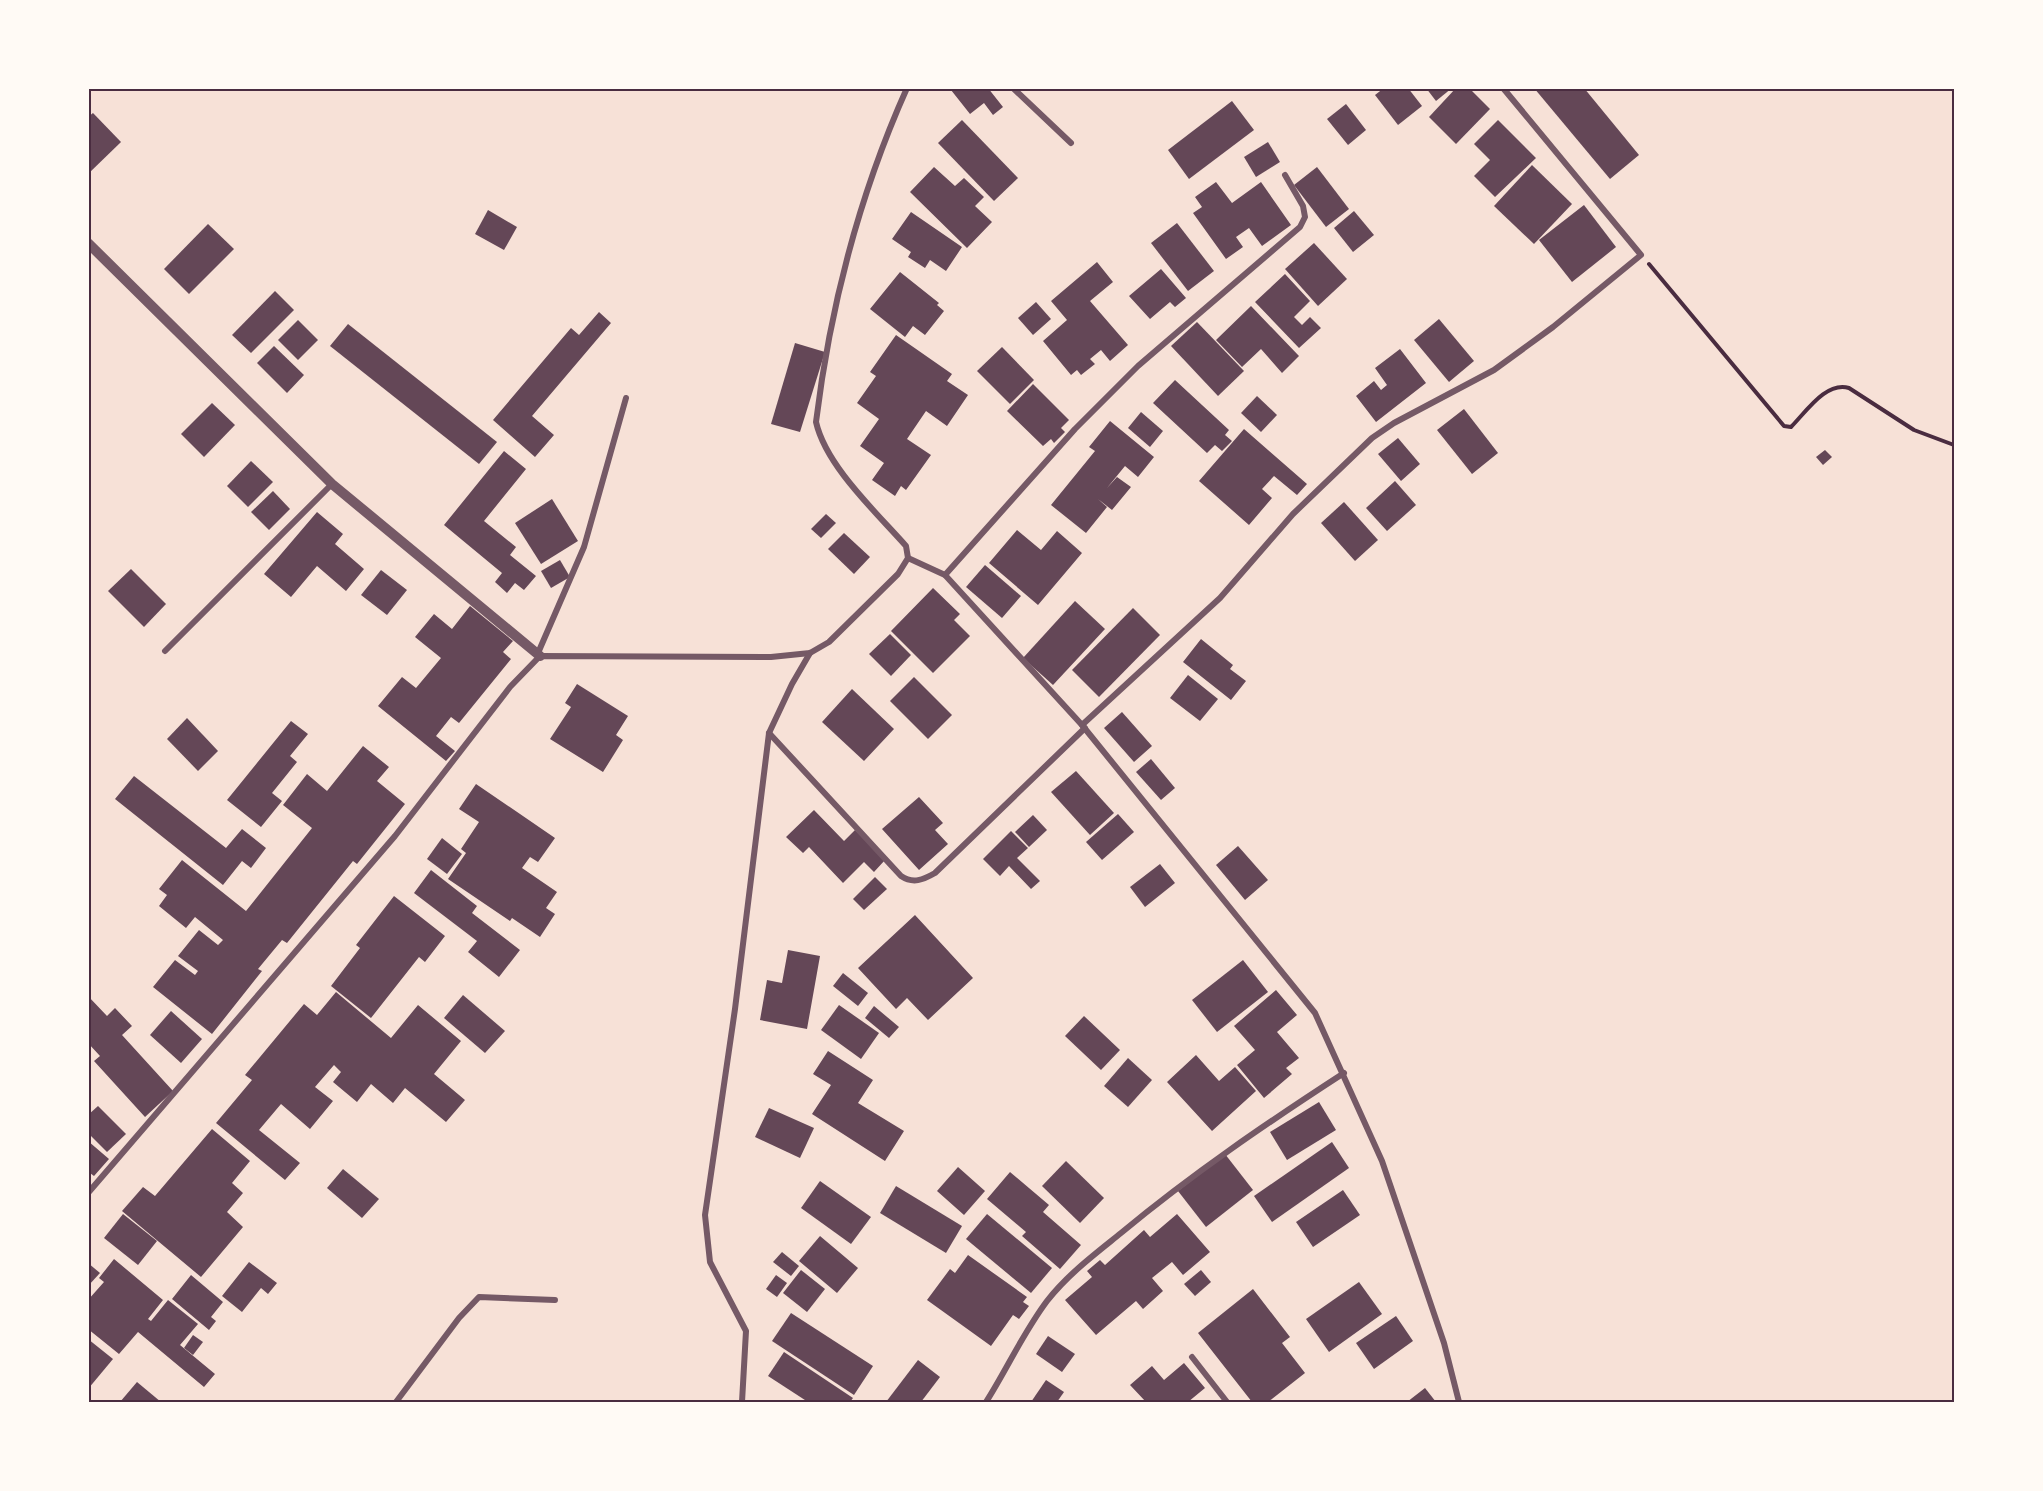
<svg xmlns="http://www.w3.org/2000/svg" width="2043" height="1491" viewBox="0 0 2043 1491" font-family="'PT Sans Narrow',sans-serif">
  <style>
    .building { fill: #644757 }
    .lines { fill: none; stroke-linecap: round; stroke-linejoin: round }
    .path { stroke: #4a2c40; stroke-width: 4 }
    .minor { stroke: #755966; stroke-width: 6 }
    .tertiary { stroke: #755966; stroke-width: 10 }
    .neatline { fill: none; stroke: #4a2c40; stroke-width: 2 }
  </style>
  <rect width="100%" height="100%" fill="#f7e1d7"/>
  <g class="building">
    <polygon points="954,88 988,88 1003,107 993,115 984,103 970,114 951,90"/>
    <polygon points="1384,88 1408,88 1422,106 1398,125 1375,95"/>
    <polygon points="1426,88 1452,88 1436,101"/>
    <polygon points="1456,88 1469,88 1490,109 1456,144 1429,117"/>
    <polygon points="1534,88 1584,88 1639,155 1610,179"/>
    <polygon points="1232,101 1254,130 1189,179 1168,150"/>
    <polygon points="1346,104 1366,130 1348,145 1327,119"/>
    <polygon points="93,113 121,142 88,174 88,117"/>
    <polygon points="962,120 1018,178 994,201 938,143"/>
    <polygon points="1498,120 1536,158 1495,197 1474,176 1490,160 1474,144"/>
    <polygon points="1268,142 1280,162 1256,177 1244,157"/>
    <polygon points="1532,165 1572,204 1534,244 1494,206"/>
    <polygon points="934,167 955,186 964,178 984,197 975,206 992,222 967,248 910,192"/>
    <polygon points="1317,167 1349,209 1326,227 1294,185"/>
    <polygon points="1216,182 1232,203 1261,182 1291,225 1262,246 1249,228 1236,237 1243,247 1226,259 1193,213 1202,207 1195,197"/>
    <polygon points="1584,205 1616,247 1572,282 1539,240"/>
    <polygon points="488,210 517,227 504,250 475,234"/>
    <polygon points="1354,211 1374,235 1353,252 1334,228"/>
    <polygon points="911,212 962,247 946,271 930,260 925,268 908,257 911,252 892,239"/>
    <polygon points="1177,223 1214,271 1188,291 1151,243"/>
    <polygon points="208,224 234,249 189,294 164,269"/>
    <polygon points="1314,243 1347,279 1318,306 1285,269"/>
    <polygon points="1097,262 1113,282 1090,301 1128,345 1110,361 1101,350 1090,359 1095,364 1081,375 1077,370 1071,375 1043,341 1067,320 1051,301"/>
    <polygon points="1161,269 1186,298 1175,307 1170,302 1150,319 1129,296"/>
    <polygon points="900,272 939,303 937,305 944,311 925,335 913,326 905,337 870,309"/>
    <polygon points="1285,274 1310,301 1294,317 1302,325 1310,317 1321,328 1299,348 1255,302"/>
    <polygon points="275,291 294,310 251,353 232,335"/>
    <polygon points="1036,302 1051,319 1033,335 1018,318"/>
    <polygon points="1251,306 1299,356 1282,373 1261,349 1242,367 1216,340"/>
    <polygon points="599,312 611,323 532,416 554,435 535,457 493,420 571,328 579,335"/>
    <polygon points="1439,319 1474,361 1449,382 1414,340"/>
    <polygon points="298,320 318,340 298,360 278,340"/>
    <polygon points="1197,322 1244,371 1218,396 1171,346"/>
    <polygon points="348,324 497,442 479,464 330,346"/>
    <polygon points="896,335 952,374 947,381 968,395 947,426 926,411 907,439 931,455 906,490 901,486 895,496 872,480 884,463 860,446 879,419 857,403 876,376 870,372"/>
    <polygon points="795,343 825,352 800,432 771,424"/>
    <polygon points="274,346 304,375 287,393 257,363"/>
    <polygon points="1002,347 1034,380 1010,404 977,371"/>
    <polygon points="1400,349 1426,383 1376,422 1356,396 1374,381 1381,390 1387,385 1375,368"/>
    <polygon points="1175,380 1229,430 1225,435 1232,441 1222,451 1215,445 1207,453 1153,403"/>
    <polygon points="1033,384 1069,420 1061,428 1065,432 1054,443 1051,439 1043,446 1007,411"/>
    <polygon points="1257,396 1277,415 1261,432 1241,413"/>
    <polygon points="212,403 235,425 204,457 181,434"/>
    <polygon points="1464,409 1498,453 1472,474 1437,430"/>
    <polygon points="1141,412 1163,431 1150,447 1128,428"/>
    <polygon points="1110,421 1154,457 1138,477 1125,466 1107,488 1117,477 1131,487 1112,510 1098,499 1107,507 1086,533 1051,505 1095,451 1089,447"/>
    <polygon points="1244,429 1307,484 1297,495 1274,476 1262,489 1272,498 1249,525 1199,481"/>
    <polygon points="1398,438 1420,464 1401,481 1378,454"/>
    <polygon points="1825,450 1832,457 1823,465 1816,457"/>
    <polygon points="504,451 526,469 484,521 516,547 510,555 536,576 524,590 515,583 507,593 495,582 502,573 444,525"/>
    <polygon points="251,461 273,482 248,507 227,486"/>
    <polygon points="1395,481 1416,505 1387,531 1366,508"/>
    <polygon points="273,491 290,509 269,530 251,512"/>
    <polygon points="552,499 578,541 541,564 515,523"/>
    <polygon points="1344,502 1378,540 1355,561 1321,523"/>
    <polygon points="317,512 343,534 335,544 364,569 346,591 317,566 291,597 264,574"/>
    <polygon points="826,514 836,523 821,538 811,529"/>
    <polygon points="1017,530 1041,550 1057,531 1082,553 1038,605 989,563"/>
    <polygon points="844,533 870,557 854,574 828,549"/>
    <polygon points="560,560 570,577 551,588 541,571"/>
    <polygon points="985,565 1021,596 1002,618 966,587"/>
    <polygon points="131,569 166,604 144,627 108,591"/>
    <polygon points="381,570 407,590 387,615 361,595"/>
    <polygon points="933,588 960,614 954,620 970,636 933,673 891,631"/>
    <polygon points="1075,601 1105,629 1053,685 1023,658"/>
    <polygon points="470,606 513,641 503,652 511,659 459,723 451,717 436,736 455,751 446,761 378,706 402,677 416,688 441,658 415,637 434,614 452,629"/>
    <polygon points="1133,608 1160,635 1099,697 1072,670"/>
    <polygon points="890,634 911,655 891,676 869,654"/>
    <polygon points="1201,639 1233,665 1230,669 1246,681 1231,700 1183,662"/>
    <polygon points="1188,675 1218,699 1200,721 1170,698"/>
    <polygon points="914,677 952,715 928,739 890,701"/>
    <polygon points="577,684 628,716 616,735 623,740 603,772 550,739 571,707 565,703"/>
    <polygon points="852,689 894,729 864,761 822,722"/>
    <polygon points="1122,712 1152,746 1134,762 1104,728"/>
    <polygon points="187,718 218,751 198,771 167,739"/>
    <polygon points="291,721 308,734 290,756 297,762 272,793 282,801 261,827 227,800"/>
    <polygon points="363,746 389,767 377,781 405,804 357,864 353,861 287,943 282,940 258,969 262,971 212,1034 153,987 175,960 195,975 198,971 178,956 199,930 218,945 223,940 195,917 186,928 159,906 167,895 159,889 182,860 246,911 312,828 283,805 307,774 327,791"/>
    <polygon points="1151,759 1175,788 1161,800 1136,772"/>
    <polygon points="1076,771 1114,813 1090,835 1051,792"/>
    <polygon points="134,776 226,848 242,829 266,848 251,868 242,861 223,885 115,799"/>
    <polygon points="476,784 555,838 538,862 530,857 522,868 557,892 546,908 555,914 540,937 512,918 510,921 448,879 466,853 461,849 479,822 459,809"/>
    <polygon points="919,797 943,823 935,830 948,844 919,870 882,829"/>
    <polygon points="814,810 844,841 855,830 885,860 874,872 864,862 843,883 809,847 803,853 786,837"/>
    <polygon points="1118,814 1134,832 1102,860 1086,842"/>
    <polygon points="1033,815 1047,830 1029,847 1015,832"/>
    <polygon points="1011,831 1028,848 1017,858 1040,881 1031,889 1009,866 1000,876 983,859"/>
    <polygon points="442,838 462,854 447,874 427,859"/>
    <polygon points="1238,846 1268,880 1245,900 1216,865"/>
    <polygon points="1160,864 1175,883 1145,907 1130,887"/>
    <polygon points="431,870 477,906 472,913 520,950 499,977 468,952 477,941 414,893"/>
    <polygon points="875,877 887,889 864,910 853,899"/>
    <polygon points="394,896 445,936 425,962 419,957 371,1018 331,986 360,948 356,945"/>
    <polygon points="915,915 973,978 928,1020 907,998 896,1009 858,968"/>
    <polygon points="788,950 820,956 807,1029 760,1020 767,980 782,983"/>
    <polygon points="1243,960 1268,992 1217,1032 1192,1000"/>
    <polygon points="843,973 868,993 858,1006 833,986"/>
    <polygon points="1276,990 1297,1015 1277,1032 1299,1058 1286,1068 1292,1074 1264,1098 1237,1065 1255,1050 1234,1026"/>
    <polygon points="336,992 391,1038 418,1005 461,1041 434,1074 465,1100 446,1122 405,1088 393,1103 371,1084 357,1102 333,1082 341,1072 334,1065 315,1087 333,1101 310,1129 281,1104 259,1130 300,1163 285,1180 216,1123 252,1080 245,1075 304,1004 317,1015"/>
    <polygon points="463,995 505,1031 485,1053 444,1018"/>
    <polygon points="88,996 107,1016 115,1008 132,1026 122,1035 173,1091 145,1117 94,1061 100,1056 88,1043"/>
    <polygon points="839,1005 879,1033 861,1059 821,1030"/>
    <polygon points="874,1006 899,1027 889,1038 865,1018"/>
    <polygon points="171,1011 202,1039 181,1063 150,1035"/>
    <polygon points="1084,1016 1120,1050 1101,1070 1065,1036"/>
    <polygon points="828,1051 873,1080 858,1103 904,1131 885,1161 812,1114 831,1085 813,1074"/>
    <polygon points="1196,1055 1219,1081 1235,1067 1256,1091 1212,1131 1167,1082"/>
    <polygon points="1128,1058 1152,1080 1128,1107 1104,1086"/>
    <polygon points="1319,1102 1336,1130 1287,1160 1270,1132"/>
    <polygon points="98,1106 126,1134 107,1152 88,1133 88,1115"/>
    <polygon points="769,1108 814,1128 800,1158 755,1137"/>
    <polygon points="212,1129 250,1161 232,1183 243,1193 227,1212 243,1227 201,1277 122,1211 143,1187 155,1196"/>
    <polygon points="88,1141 109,1159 94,1176 90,1173 88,1176"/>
    <polygon points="1332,1142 1349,1168 1272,1222 1254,1196"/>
    <polygon points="1225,1154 1253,1190 1206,1227 1178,1191"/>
    <polygon points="1066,1161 1104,1198 1080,1223 1042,1186"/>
    <polygon points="958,1167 985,1191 964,1215 937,1191"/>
    <polygon points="343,1169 379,1199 362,1218 327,1188"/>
    <polygon points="1010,1172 1049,1205 1043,1212 1081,1245 1060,1269 1022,1236 1026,1232 987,1199"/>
    <polygon points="820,1181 871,1217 851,1244 801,1208"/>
    <polygon points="896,1186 962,1226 946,1253 880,1213"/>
    <polygon points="1343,1190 1360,1215 1313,1247 1296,1222"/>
    <polygon points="123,1214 157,1241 138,1265 104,1238"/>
    <polygon points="987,1214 1052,1268 1031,1293 966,1239"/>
    <polygon points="1177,1214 1210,1252 1183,1275 1172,1262 1152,1278 1163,1291 1143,1309 1136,1301 1096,1335 1065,1300 1092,1277 1087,1271 1100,1260 1105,1265 1144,1230 1150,1237"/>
    <polygon points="820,1236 858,1268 837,1293 799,1261"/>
    <polygon points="782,1252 799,1266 791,1276 773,1262"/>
    <polygon points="968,1255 1027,1297 1023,1302 1029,1306 1019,1319 1013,1315 991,1346 927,1300 950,1269 955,1273"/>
    <polygon points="114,1259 163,1300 148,1319 151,1321 168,1300 198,1324 180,1345 215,1374 204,1387 138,1332 119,1354 88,1329 88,1300 104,1282 99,1278"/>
    <polygon points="249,1262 277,1283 268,1294 261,1288 242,1312 222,1296"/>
    <polygon points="88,1263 100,1273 88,1286"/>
    <polygon points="801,1270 825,1289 807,1312 783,1293"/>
    <polygon points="1201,1270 1211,1282 1195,1296 1184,1284"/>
    <polygon points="191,1275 223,1302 211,1317 216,1321 209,1330 172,1299"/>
    <polygon points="776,1275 787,1283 777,1297 766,1289"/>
    <polygon points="1359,1282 1382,1314 1329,1352 1306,1319"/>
    <polygon points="1253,1289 1290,1337 1282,1343 1305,1373 1268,1402 1252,1402 1198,1333"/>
    <polygon points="791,1313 873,1366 854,1395 772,1341"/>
    <polygon points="1396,1316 1413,1341 1374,1369 1356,1343"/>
    <polygon points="193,1335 203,1342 193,1355 184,1348"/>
    <polygon points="1048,1336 1075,1354 1062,1372 1036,1354"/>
    <polygon points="88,1339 113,1359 88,1389"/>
    <polygon points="784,1352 853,1398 850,1402 808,1402 768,1376"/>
    <polygon points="918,1360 940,1377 921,1402 886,1402"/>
    <polygon points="1184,1363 1205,1388 1188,1402 1146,1402 1130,1385 1152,1366 1164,1380"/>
    <polygon points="1046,1380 1064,1392 1057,1402 1031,1402"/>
    <polygon points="137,1382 161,1402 120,1402"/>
    <polygon points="1425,1388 1436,1402 1407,1402"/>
  </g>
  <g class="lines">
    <path class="path" d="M1649 264 1784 426 1791 427C1806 412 1826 381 1849 388L1914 430 1954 445"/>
    <g class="minor">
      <polyline points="1013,88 1071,143"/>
      <polyline points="908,558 945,575 1082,725 1315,1013 1382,1161 1444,1343 1459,1402"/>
      <polyline points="945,575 1075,429 1138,366 1300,227 1305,217 1303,206 1285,175"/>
      <polyline points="165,651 332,484"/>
      <polyline points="538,653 584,547 626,398"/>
      <polyline points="1082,725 1220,598 1293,514 1372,438 1394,423 1494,370 1553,327 1641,255 1503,88"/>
      <path d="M769 733 901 876C913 884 923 880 935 873L1085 728"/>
      <path d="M88 1193 395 836 510 687 540 656 771 657 810 653 829 642 898 574 908 558 906 546C876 512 826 466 816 422 830 308 860 193 907 88"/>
      <polyline points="1192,1357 1227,1402"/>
      <polyline points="396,1402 459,1318 479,1297 555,1300"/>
      <polyline points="742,1402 746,1331 710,1262 705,1215 735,1009 769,733 792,684 810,653"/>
      <path d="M986 1402C1007 1369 1023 1333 1047 1301 1068 1274 1095 1254 1121 1233 1192 1174 1267 1123 1344 1073"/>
    </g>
    <polyline class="tertiary" points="88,243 332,484 540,656"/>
  </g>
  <rect width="2043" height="1491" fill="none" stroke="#fffaf5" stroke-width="180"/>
  <rect x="90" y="90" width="1863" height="1311" class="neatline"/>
</svg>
